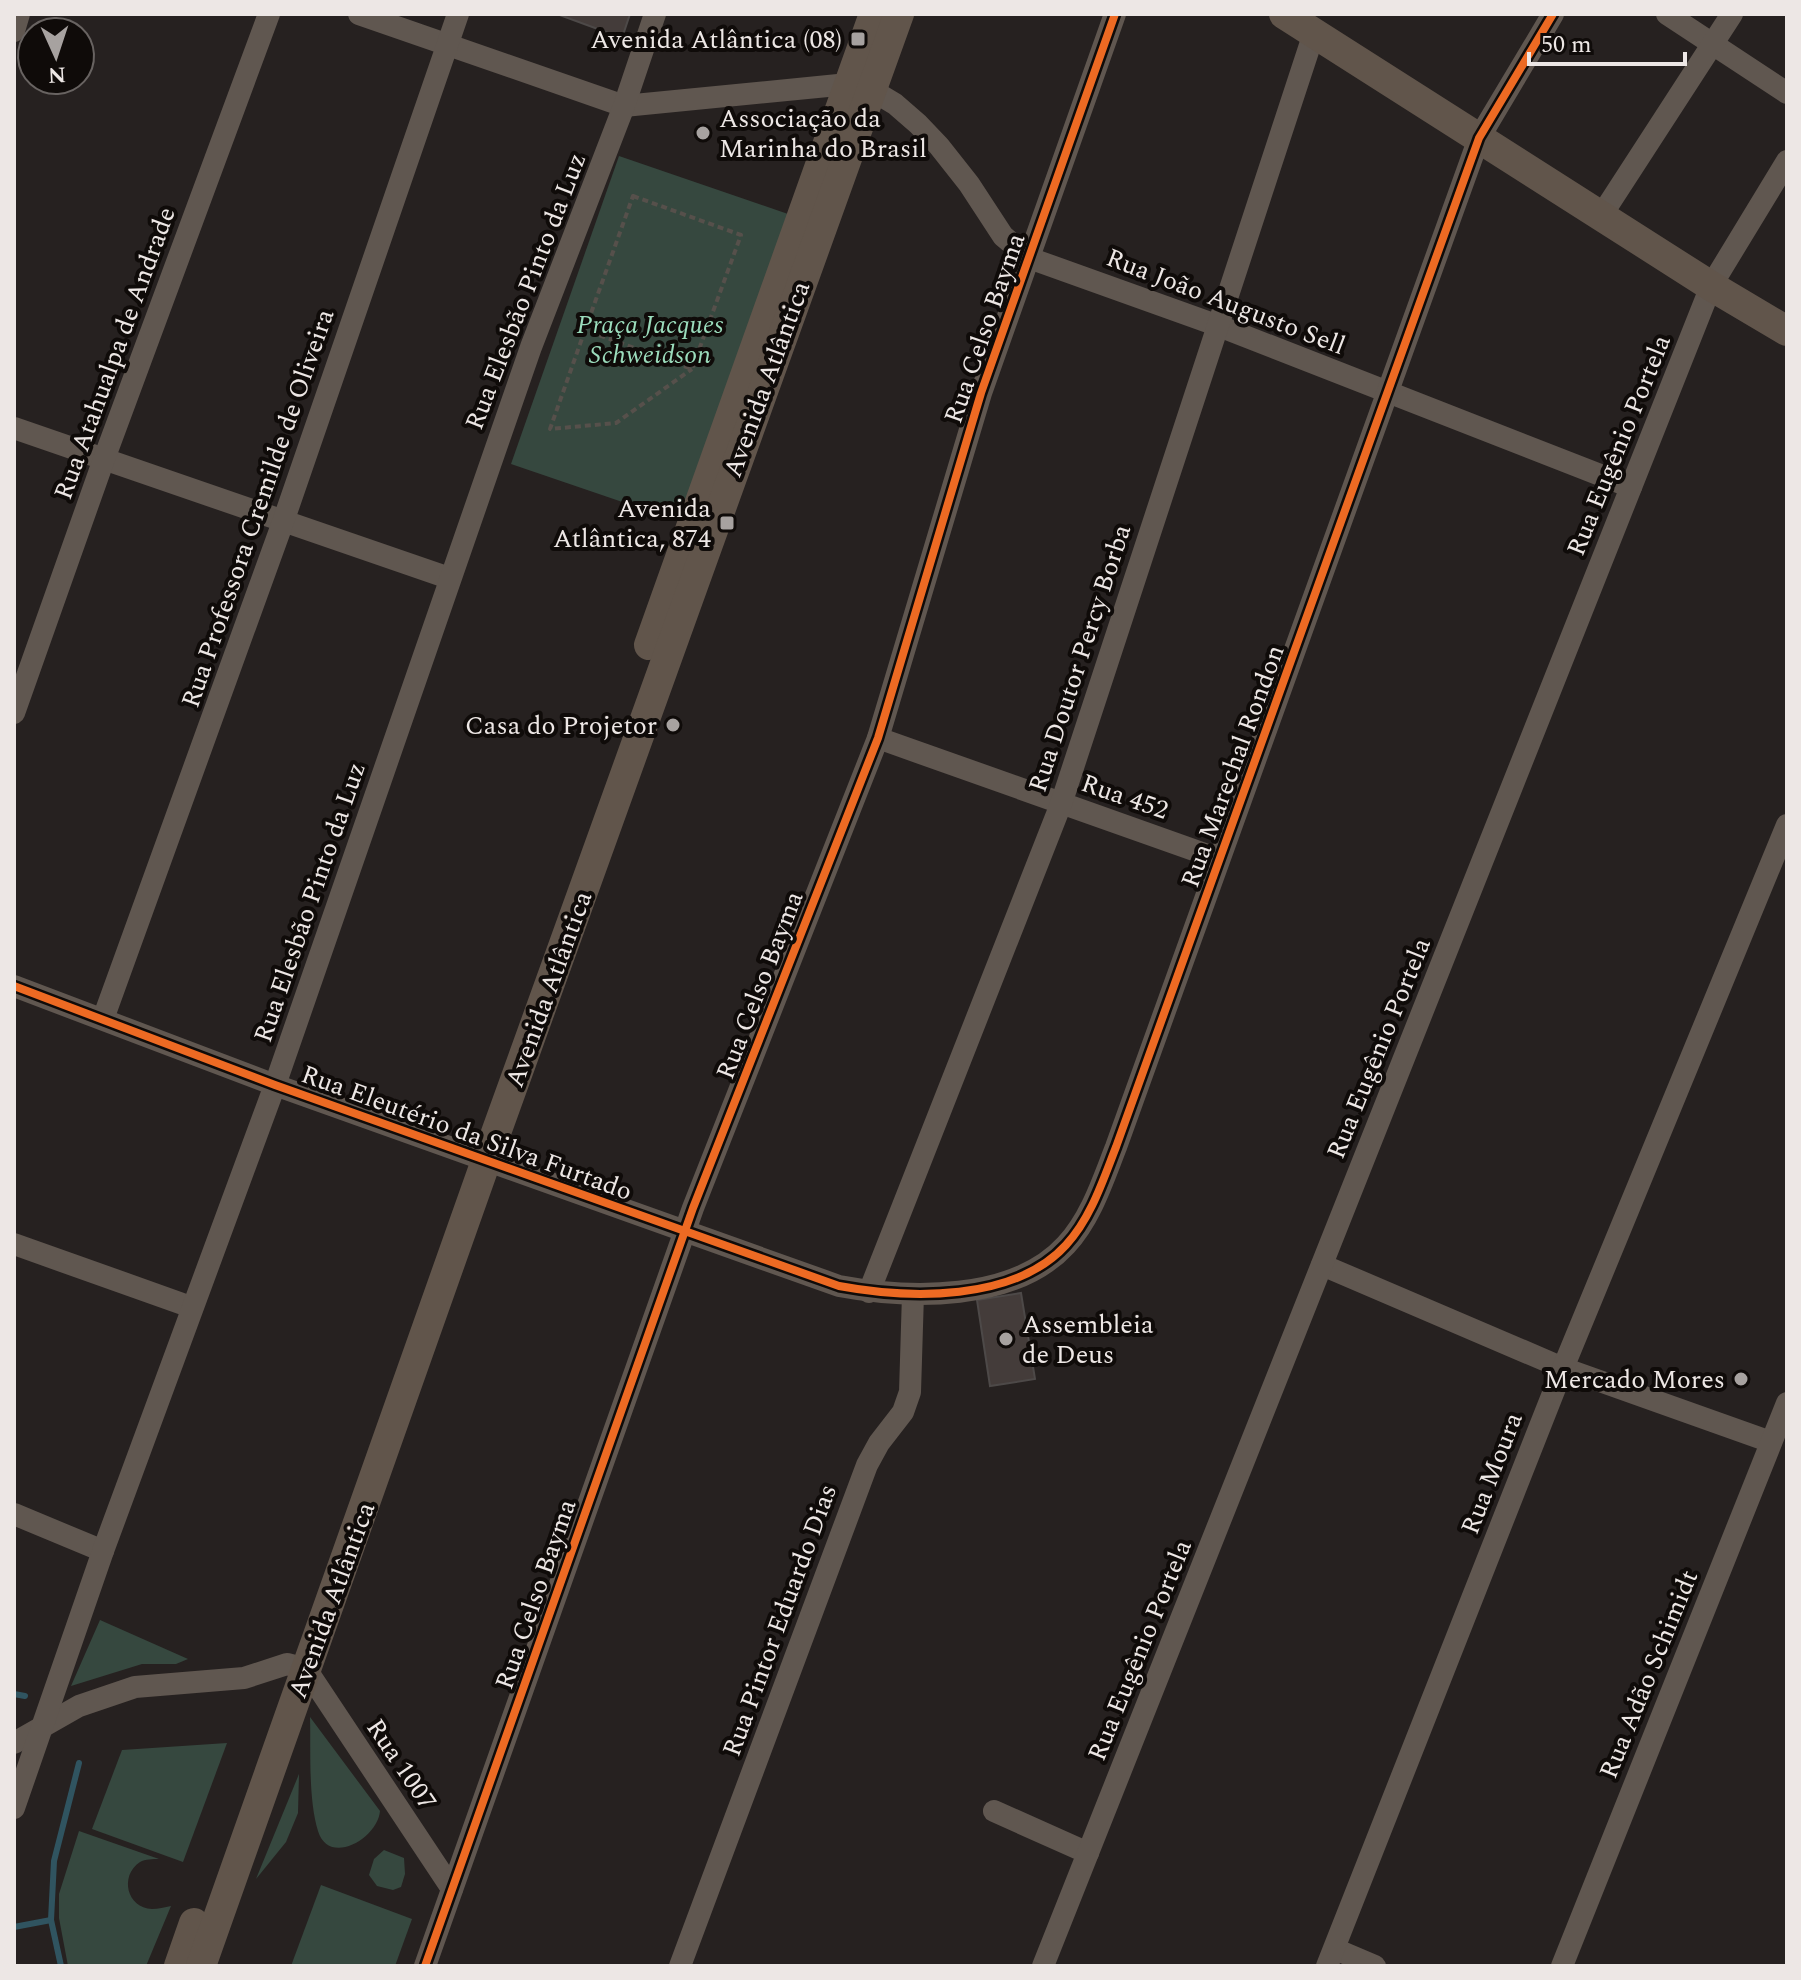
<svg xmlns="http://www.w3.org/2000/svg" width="1801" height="1980" viewBox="0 0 1801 1980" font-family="Spectral,serif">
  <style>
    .green { fill: #36483f }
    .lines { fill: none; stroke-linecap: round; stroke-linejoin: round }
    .stream { stroke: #305460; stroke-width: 6 }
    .building { fill: #443c3a; stroke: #4d4948; stroke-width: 2 }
    .path { stroke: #56504b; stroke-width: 4; stroke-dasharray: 6 4; stroke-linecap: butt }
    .minor { stroke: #605750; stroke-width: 22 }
    .major { stroke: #61554b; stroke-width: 30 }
    .cycleway-casing { stroke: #0f0b09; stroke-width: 13 }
    .cycleway { stroke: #ed6a23; stroke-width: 8 }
    .poi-dot { fill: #a7a2a0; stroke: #0f0b09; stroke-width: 3 }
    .labels { text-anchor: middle; stroke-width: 8; stroke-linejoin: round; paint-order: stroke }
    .poi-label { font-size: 26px; fill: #ede7e5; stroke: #0f0b09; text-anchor: end }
    .street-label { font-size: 26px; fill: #ede7e5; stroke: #0f0b09 }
    .park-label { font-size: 26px; font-style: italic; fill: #9bdcbc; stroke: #0f0b09 }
  </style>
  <rect width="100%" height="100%" fill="#262120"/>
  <g class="green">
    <polygon points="619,156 788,214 681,522 511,464"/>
    <polygon points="100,1620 188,1659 176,1664 142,1664 71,1686"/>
    <path d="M310 1717 380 1811C378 1838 329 1867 318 1831 308 1798 311 1751 310 1717Z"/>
    <polygon points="227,1743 183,1862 92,1829 122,1750"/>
    <polygon points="299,1774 298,1813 286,1842 256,1879"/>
    <path d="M79 1831 159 1859C153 1859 145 1859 140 1862 119 1876 127 1908 152 1909 158 1909 165 1907 171 1906L146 1966H68L59 1918V1894Z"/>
    <polygon points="384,1850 404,1858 405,1874 401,1887 393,1890 377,1886 369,1875 374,1859"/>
    <polygon points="321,1885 412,1919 395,1966 291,1966"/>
  </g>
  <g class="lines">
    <g class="stream">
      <polyline points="14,1694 25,1696"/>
      <polyline points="14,1927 51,1920"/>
      <polyline points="61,1966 51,1920 54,1861 79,1763"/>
    </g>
  </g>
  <g class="building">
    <polygon points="557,14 630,14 622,38"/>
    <polygon points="1021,1293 1035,1379 990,1386 977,1300"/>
  </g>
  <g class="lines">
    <g class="path">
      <polygon points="633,196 741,235 692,369 585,330"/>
      <polyline points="585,330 550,429 616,423 692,369"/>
    </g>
    <g class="minor">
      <polyline points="359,14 624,106 848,84 870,89 895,104 918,124 939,146 969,184 1003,236 1029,258 1219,326 1631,487"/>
      <polyline points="1667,14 1787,93"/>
      <polyline points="14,31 19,14"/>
      <polyline points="1601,216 1732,14"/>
      <polyline points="14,428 449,578"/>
      <polyline points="14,713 104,459 269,14"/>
      <polyline points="878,738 1219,859"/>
      <path d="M14 986 275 1085 839 1286C909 1299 1014 1302 1066 1245 1091 1218 1103 1180 1116 1147L1479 138 1553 14"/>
      <polyline points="103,1019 283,522 458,14"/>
      <polyline points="14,1244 191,1307"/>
      <polyline points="1322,1265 1563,1368 1771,1442"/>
      <polyline points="869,1292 1061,804 1314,33"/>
      <polyline points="14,1514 103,1551"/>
      <polyline points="14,1743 79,1706 135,1687 244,1678 287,1664 306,1669 452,1889"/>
      <polyline points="14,1808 103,1551 275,1085 531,347 624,106 655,14"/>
      <polyline points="994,1811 1088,1853"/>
      <polyline points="1335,1949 1375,1966"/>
      <polyline points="425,1966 693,1208 878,738 981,393 1115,14"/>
      <polyline points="680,1966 867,1465 879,1443 903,1412 910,1392 913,1294"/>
      <polyline points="1043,1966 1711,286 1787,161"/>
      <polyline points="1327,1966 1563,1368 1787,825"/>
      <polyline points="1562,1966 1787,1403"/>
    </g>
    <g class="major">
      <polyline points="1284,14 1711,286 1787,331"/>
      <polyline points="649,645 874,14"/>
      <polyline points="179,1966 194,1923"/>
      <polyline points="201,1966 497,1130 899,14"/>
    </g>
    <g class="cycleway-casing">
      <g id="cycleway">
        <path d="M14 986 275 1085 839 1286C909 1299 1014 1302 1066 1245 1091 1218 1103 1180 1116 1147L1479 138 1553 14"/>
        <polyline points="425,1966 693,1208 878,738 981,393 1115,14"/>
      </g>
    </g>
    <use href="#cycleway" class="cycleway"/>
  </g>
  <g class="poi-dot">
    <rect x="850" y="31" width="16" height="16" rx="4"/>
    <circle cx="703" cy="133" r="8"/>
    <rect x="719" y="515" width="16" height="16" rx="4"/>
    <circle cx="673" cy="725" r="8"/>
    <circle cx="1006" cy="1339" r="8"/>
    <circle cx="1741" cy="1379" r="8"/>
  </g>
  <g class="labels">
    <g class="poi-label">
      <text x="842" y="48">Avenida Atlântica (08)</text>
      <text x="719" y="127" text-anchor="start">Associação da<tspan x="719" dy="30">Marinha do Brasil</tspan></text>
      <text x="711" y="517">Avenida<tspan x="711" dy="30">Atlântica, 874</tspan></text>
      <text x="657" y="734">Casa do Projetor</text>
      <text x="1022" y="1333" text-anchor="start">Assembleia<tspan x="1022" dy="30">de Deus</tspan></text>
      <text x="1725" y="1388">Mercado Mores</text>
    </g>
    <g class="street-label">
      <text transform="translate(525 291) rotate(-69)" y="9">Rua Elesbão Pinto da Luz</text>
      <text transform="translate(1226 301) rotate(21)" y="9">Rua João Augusto Sell</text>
      <text transform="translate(984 328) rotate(-71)" y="9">Rua Celso Bayma</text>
      <text transform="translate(114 353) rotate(-70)" y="9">Rua Atahualpa de Andrade</text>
      <text transform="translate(766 379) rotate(-70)" y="9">Avenida Atlântica</text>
      <text transform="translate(1618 445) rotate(-68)" y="9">Rua Eugênio Portela</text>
      <text transform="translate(257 508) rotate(-71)" y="9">Rua Professora Cremilde de Oliveira</text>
      <text transform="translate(1079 658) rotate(-72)" y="9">Rua Doutor Percy Borba</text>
      <text transform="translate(1232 766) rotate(-70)" y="9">Rua Marechal Rondon</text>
      <text transform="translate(1125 796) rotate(19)" y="9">Rua 452</text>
      <text transform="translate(309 902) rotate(-71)" y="9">Rua Elesbão Pinto da Luz</text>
      <text transform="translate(759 985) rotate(-69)" y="9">Rua Celso Bayma</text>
      <text transform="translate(548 989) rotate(-70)" y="9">Avenida Atlântica</text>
      <text transform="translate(1378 1048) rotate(-68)" y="9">Rua Eugênio Portela</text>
      <text transform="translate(467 1132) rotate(20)" y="9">Rua Eleutério da Silva Furtado</text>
      <text transform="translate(1491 1473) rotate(-69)" y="9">Rua Moura</text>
      <text transform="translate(535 1594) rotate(-71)" y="9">Rua Celso Bayma</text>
      <text transform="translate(331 1600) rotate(-70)" y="9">Avenida Atlântica</text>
      <text transform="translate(779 1620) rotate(-70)" y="9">Rua Pintor Eduardo Dias</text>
      <text transform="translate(1139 1650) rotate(-68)" y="9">Rua Eugênio Portela</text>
      <text transform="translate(1648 1674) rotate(-68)" y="9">Rua Adão Schimidt</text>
      <text transform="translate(402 1764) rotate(56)" y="9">Rua 1007</text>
    </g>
    <g class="park-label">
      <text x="650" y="333">Praça Jacques<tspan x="650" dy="30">Schweidson</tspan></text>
    </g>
  </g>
  <rect width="1801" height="1980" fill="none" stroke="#ede7e5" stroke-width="32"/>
  <g transform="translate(56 56) rotate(177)"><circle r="38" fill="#0f0b09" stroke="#686361" stroke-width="2"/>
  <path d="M0-6L14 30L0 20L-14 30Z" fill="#a7a2a0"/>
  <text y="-12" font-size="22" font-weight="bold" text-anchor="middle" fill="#ede7e5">N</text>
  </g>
  <path d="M1529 52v12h156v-12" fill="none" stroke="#ede7e5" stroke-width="4"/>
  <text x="1541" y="52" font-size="24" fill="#ede7e5" stroke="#0f0b09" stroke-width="6" paint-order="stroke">50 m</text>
</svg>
